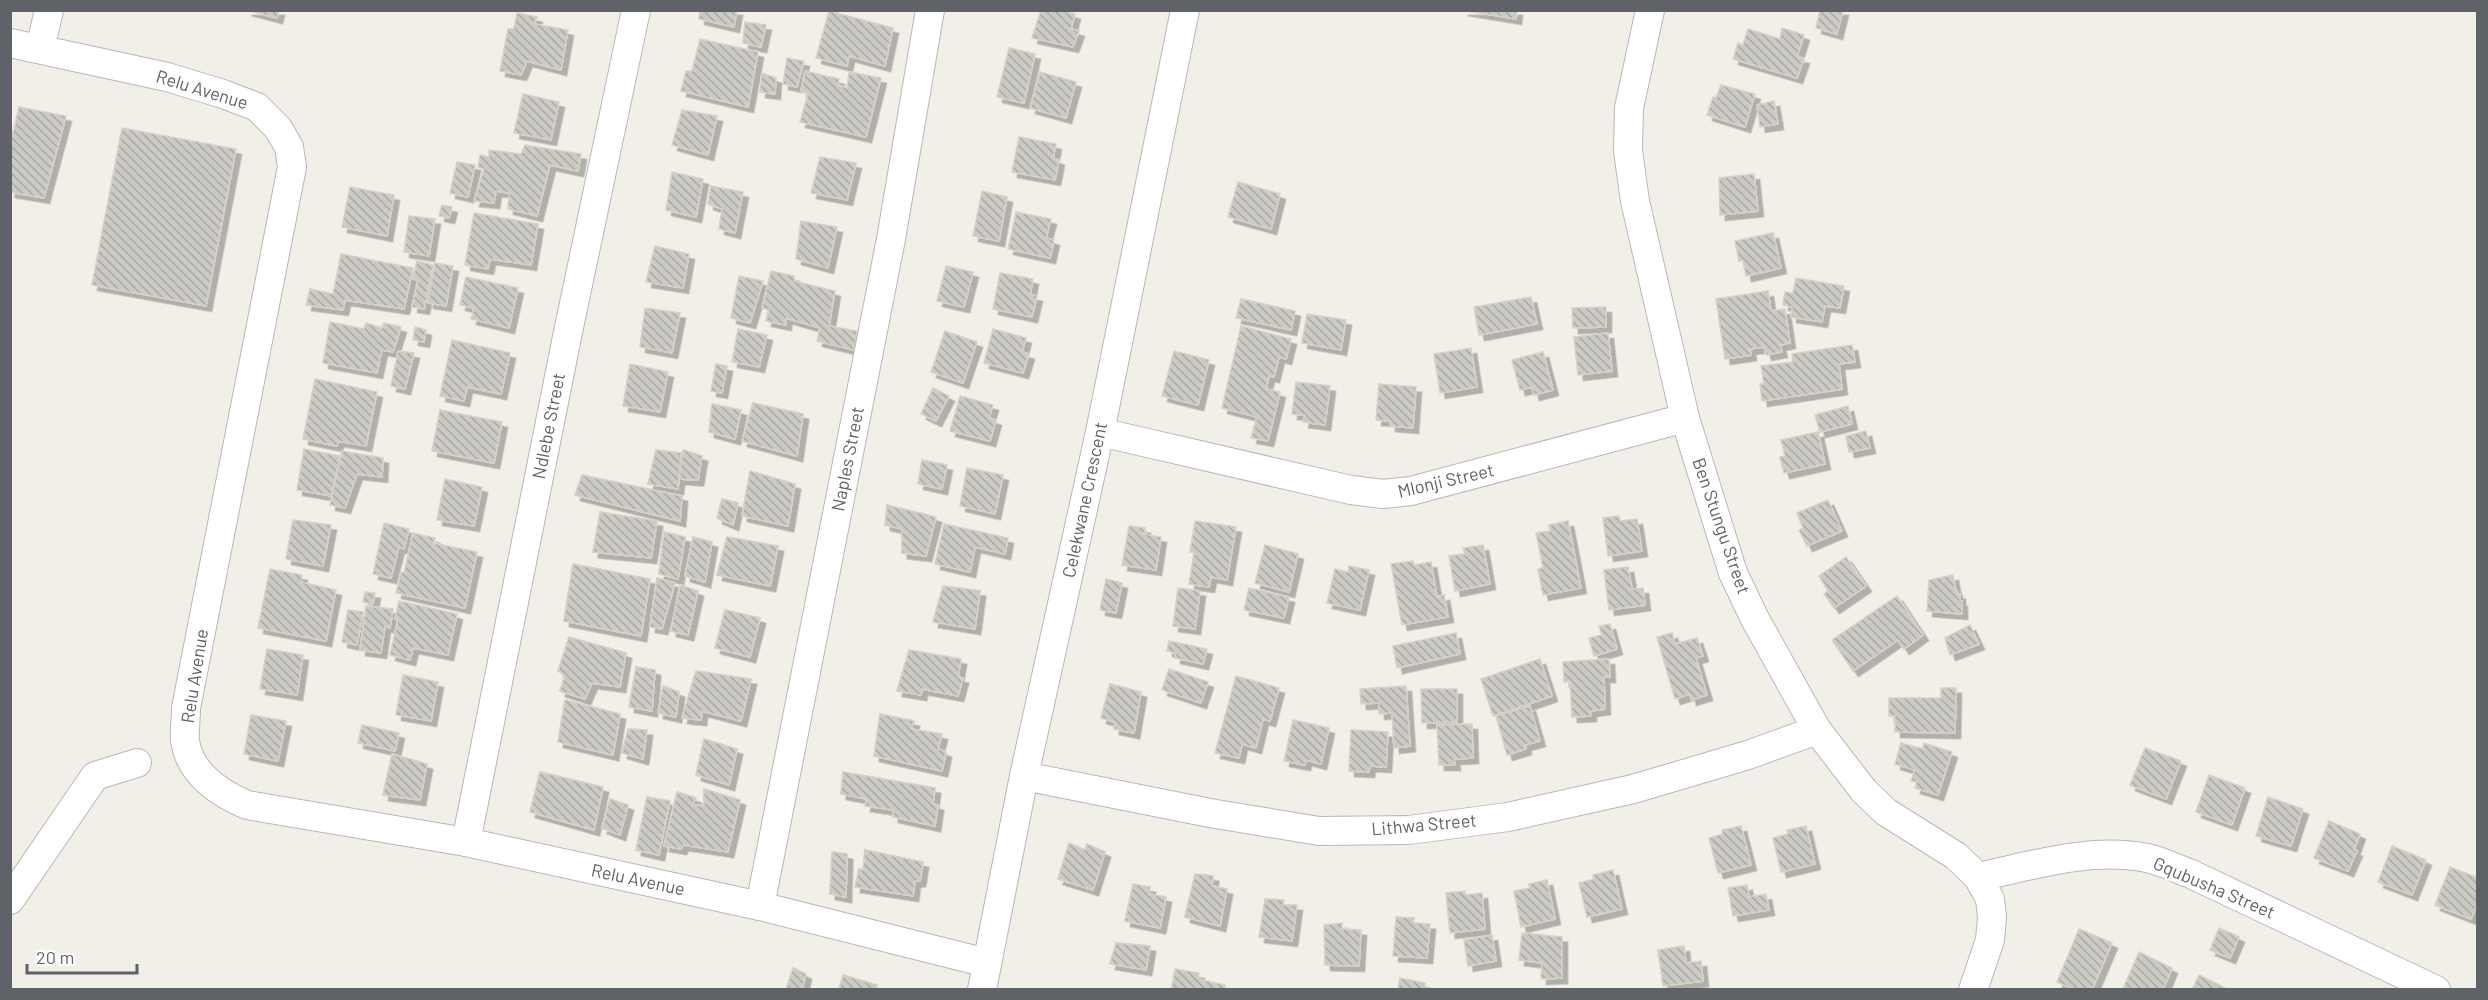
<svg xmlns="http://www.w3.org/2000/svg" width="2488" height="1000" viewBox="0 0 2488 1000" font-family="Barlow,sans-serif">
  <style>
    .building { fill: url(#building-back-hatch); stroke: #d6d1c6; stroke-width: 1.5; filter: url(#shadow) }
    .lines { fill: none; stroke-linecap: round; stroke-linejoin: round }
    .minor-casing { stroke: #b5b8bc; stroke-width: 30 }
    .minor { stroke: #fff; stroke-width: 28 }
    .labels { text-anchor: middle; stroke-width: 4.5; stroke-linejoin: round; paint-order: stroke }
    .street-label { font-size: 18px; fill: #5f6368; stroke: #fff }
  </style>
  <defs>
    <pattern id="building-back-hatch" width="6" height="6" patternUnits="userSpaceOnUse" patternTransform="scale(1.5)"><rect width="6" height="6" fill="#cccac5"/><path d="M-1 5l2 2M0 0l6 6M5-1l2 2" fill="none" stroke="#a9a8a4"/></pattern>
    <filter id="shadow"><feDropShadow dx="5.5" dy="5.5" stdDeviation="0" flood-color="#0004"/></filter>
  </defs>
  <rect width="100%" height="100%" fill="#f1efe8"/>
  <g class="building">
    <polygon points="246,10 279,10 277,18"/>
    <polygon points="700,10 737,10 734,27 699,19"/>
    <polygon points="1041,10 1061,10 1075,14 1071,29 1079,31 1073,47 1032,38"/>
    <polygon points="1462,10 1517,10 1516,19"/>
    <polygon points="1820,10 1843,10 1837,34 1816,28"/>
    <polygon points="829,11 893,28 885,66 849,56 847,66 816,58"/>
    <polygon points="517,13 537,17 534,24 568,30 561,70 527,61 521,75 500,71 508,29 514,29"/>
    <polygon points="745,22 766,25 761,47 743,43"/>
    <polygon points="1782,28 1804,35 1797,57 1804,58 1797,78 1733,59 1738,43 1743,45 1748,29 1780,39"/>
    <polygon points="700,39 758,52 748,107 681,91 686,71 692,71"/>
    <polygon points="1009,48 1035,54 1024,103 997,97"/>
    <polygon points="787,58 804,61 797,87 783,84"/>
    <polygon points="805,71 839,79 838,85 847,88 849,72 881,78 866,137 800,122 808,94 801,91"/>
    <polygon points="1040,72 1076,82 1066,118 1030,108"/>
    <polygon points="762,73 776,78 775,94 760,92"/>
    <polygon points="1721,85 1755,94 1745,127 1707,115 1713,97 1716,98"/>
    <polygon points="523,94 559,102 551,140 514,133"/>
    <polygon points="1774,101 1778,124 1760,127 1757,105"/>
    <polygon points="19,107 66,116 44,198 10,192 10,145"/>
    <polygon points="682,110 717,116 708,155 672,145"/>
    <polygon points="122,128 236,149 206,306 92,285"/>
    <polygon points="1019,137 1056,144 1053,158 1059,160 1055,180 1012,172"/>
    <polygon points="525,145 581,154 578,171 550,165 537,216 508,209 509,193 496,191 494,203 474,201 484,169 478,167 480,155 489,157 489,150 521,154"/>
    <polygon points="820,157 856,163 847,200 811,193"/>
    <polygon points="457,162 475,165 468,197 450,193"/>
    <polygon points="672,172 703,179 696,217 666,210"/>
    <polygon points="1754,174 1758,211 1720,215 1719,178"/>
    <polygon points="1238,182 1280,194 1271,229 1228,217"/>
    <polygon points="711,186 743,192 735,233 719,229 722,209 708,204"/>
    <polygon points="350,187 394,195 387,236 342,227"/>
    <polygon points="982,191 1007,197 999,241 973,236"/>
    <polygon points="442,205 452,207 449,218 439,216"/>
    <polygon points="1016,212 1051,219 1046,238 1054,240 1050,258 1008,249"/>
    <polygon points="474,213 538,224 531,265 490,259 488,269 465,265"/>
    <polygon points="409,216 435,219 429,256 404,252"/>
    <polygon points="801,221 837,227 828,268 796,259"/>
    <polygon points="1773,233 1781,268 1746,276 1743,260 1739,261 1735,241"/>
    <polygon points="655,246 689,254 683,288 646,282"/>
    <polygon points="341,254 413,268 404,309 345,300 343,310 306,305 310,289 333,294"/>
    <polygon points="417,261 433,265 424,309 412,307 418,280 413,279"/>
    <polygon points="435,263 453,266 446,306 428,303"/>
    <polygon points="946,266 973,272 964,307 937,301"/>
    <polygon points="771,271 794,276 794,281 835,291 829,326 857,331 854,350 817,341 820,328 786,318 786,325 766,321 769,310 762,308"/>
    <polygon points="1000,273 1033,279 1030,295 1037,296 1032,317 993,309"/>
    <polygon points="739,276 763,281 750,323 731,318"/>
    <polygon points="466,277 518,288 509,328 471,319 474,308 460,305"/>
    <polygon points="1796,278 1844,286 1840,308 1825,306 1822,322 1791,317 1792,307 1783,305 1785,292 1793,293"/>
    <polygon points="1768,291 1771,311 1785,309 1790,343 1780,345 1782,352 1766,355 1764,347 1750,349 1751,355 1725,359 1716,299"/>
    <polygon points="1531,297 1537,324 1479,335 1474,307"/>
    <polygon points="1241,299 1295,311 1291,330 1236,318"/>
    <polygon points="1606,307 1606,327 1573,328 1572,308"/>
    <polygon points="645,308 680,313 672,353 640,347"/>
    <polygon points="1307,314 1346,320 1341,350 1302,343"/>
    <polygon points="330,322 364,329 366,323 382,328 384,323 401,327 393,352 382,350 377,373 323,363"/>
    <polygon points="1241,326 1291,339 1286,359 1279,357 1274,377 1269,376 1266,389 1280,392 1268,441 1251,438 1257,417 1222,408"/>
    <polygon points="415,327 426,330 424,342 413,340"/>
    <polygon points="738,329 767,335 759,367 732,362"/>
    <polygon points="993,329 1026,338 1022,352 1029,354 1023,373 984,363"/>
    <polygon points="945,331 977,342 963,383 931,372"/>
    <polygon points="1608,333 1612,371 1578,375 1574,337"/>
    <polygon points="452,340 510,353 501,394 467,387 464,401 440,396"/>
    <polygon points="1852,345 1855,362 1839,364 1842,389 1762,401 1760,384 1764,384 1761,366 1793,362 1792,354"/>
    <polygon points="1471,348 1477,387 1440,393 1434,354"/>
    <polygon points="398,351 414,353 405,389 391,386"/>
    <polygon points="1174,351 1209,360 1198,405 1162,396"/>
    <polygon points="1543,352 1553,390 1534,395 1532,387 1520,390 1512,360"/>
    <polygon points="630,364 668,372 660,412 623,406"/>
    <polygon points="716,364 727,366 722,393 711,391"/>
    <polygon points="315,379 377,392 366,446 338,441 337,446 303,439"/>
    <polygon points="1296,382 1330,386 1325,425 1303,422 1305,415 1292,414"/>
    <polygon points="1379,384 1416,387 1413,428 1390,426 1390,421 1376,420"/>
    <polygon points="933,388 949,396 936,421 921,414"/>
    <polygon points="960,396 993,405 989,418 996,420 990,441 950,431"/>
    <polygon points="753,403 803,414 797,456 742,441"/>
    <polygon points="753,403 803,414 797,456 742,441"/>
    <polygon points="712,404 741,410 735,439 709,432"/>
    <polygon points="712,404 741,410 735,439 709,432"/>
    <polygon points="1848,406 1852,424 1820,432 1815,415"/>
    <polygon points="440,410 502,422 494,463 432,451"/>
    <polygon points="1866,431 1870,448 1849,452 1846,436"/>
    <polygon points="1818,432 1825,464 1784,473 1780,457 1785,456 1781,440"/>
    <polygon points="304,449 340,456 331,496 297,490"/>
    <polygon points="656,450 681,453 678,489 648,484"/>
    <polygon points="656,450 681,453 678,489 648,484"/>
    <polygon points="683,450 702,456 698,480 679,479"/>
    <polygon points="683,450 702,456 698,480 679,479"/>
    <polygon points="342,451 383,458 382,477 357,474 345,508 330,505"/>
    <polygon points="922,460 947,465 942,489 918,484"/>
    <polygon points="967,468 1003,475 995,514 960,506"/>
    <polygon points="750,471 795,484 788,526 742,516"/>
    <polygon points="750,471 795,484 788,526 742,516"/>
    <polygon points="582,475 682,496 680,521 575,495"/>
    <polygon points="582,475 682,496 680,521 575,495"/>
    <polygon points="445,479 482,487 474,526 437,520"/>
    <polygon points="722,499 738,503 733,525 717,518"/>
    <polygon points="722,499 738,503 733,525 717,518"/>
    <polygon points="1828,500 1842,531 1807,546 1799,530 1803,528 1797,513"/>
    <polygon points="887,505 936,517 926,556 902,553 902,529 885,525"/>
    <polygon points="887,505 936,517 926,556 902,553 902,529 885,525"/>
    <polygon points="600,512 657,521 651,558 593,552"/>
    <polygon points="600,512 657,521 651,558 593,552"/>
    <polygon points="1619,516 1620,521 1637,519 1642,551 1608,556 1603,518"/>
    <polygon points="293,520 331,525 323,566 286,559"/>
    <polygon points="1195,521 1236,527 1227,580 1211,577 1209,587 1189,584 1194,552 1190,552"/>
    <polygon points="1568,521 1581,588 1543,595 1538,569 1543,568 1536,533 1550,531 1549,525"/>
    <polygon points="384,523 409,529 404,549 399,547 391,578 373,574"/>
    <polygon points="944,524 1008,538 1005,554 975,547 970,572 935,564"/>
    <polygon points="1129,526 1145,528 1144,534 1161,537 1156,570 1122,565"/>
    <polygon points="664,532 685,537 678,579 659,574"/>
    <polygon points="664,532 685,537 678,579 659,574"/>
    <polygon points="413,533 435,538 433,543 477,552 465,608 396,593 401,572 404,573"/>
    <polygon points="693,537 712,542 705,582 685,576"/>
    <polygon points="693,537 712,542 705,582 685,576"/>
    <polygon points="727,537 778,546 770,586 717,575"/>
    <polygon points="727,537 778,546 770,586 717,575"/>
    <polygon points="1265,545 1298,554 1289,592 1255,583"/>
    <polygon points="1483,545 1490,584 1455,591 1449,556 1465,554 1463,548"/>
    <polygon points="1846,557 1866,586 1834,608 1824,594 1828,591 1819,576"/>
    <polygon points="1413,561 1414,565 1431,562 1437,597 1444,595 1448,617 1402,625 1391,564"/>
    <polygon points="573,564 650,579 641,636 564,621"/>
    <polygon points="573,564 650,579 641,636 564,621"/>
    <polygon points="1349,566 1369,570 1360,610 1327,603 1335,569 1348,572"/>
    <polygon points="1628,567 1632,589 1643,588 1645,605 1609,610 1604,570"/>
    <polygon points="270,569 302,575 301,582 336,590 326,641 258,628"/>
    <polygon points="1953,575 1955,587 1958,594 1960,594 1960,601 1962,601 1962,614 1927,611 1929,580"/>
    <polygon points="657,578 675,583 662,629 650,627"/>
    <polygon points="657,578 675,583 662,629 650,627"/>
    <polygon points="1106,579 1122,583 1116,613 1100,610"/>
    <polygon points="680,585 698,591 688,635 671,631"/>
    <polygon points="680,585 698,591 688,635 671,631"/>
    <polygon points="943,586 980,591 975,629 933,622"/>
    <polygon points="943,586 980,591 975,629 933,622"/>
    <polygon points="1178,588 1200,591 1195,629 1173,626"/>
    <polygon points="1249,588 1289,597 1284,618 1244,610"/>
    <polygon points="365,592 375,593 373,604 363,602"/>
    <polygon points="1897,596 1923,635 1904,649 1898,640 1853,671 1832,640"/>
    <polygon points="399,601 457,614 448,655 413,648 410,660 390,655 398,620 395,619"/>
    <polygon points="366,606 393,609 390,628 385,626 381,653 360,650"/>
    <polygon points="348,610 363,612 357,645 342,642"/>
    <polygon points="725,610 760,618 750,657 715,648"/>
    <polygon points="725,610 760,618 750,657 715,648"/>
    <polygon points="1610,624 1617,649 1594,656 1589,638 1602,635 1599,626"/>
    <polygon points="1970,625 1979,644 1950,655 1945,638"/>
    <polygon points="1456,633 1460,654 1397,668 1393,646"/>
    <polygon points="1672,633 1675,644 1697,638 1703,656 1696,658 1707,695 1691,700 1690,694 1675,699 1657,637"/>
    <polygon points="569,637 626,653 620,687 592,683 585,699 560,691 565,675 558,671"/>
    <polygon points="569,637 626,653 620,687 592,683 585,699 560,691 565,675 558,671"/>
    <polygon points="1169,641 1207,649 1203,664 1175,658 1176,653 1167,651"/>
    <polygon points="267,649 303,655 297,695 260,689"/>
    <polygon points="909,650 961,659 958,677 963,678 958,696 922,689 921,695 897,691"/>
    <polygon points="909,650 961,659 958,677 963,678 958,696 922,689 921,695 897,691"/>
    <polygon points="1540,659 1552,696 1493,716 1481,679"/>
    <polygon points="1609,659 1610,677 1604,677 1605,709 1591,711 1591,716 1572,717 1570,681 1564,682 1563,662"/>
    <polygon points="636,667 655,670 652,711 629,707"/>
    <polygon points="636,667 655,670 652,711 629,707"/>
    <polygon points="1169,669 1208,682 1201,703 1162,690"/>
    <polygon points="696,671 751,679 741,721 702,711 701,720 682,718"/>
    <polygon points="696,671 751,679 741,721 702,711 701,720 682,718"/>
    <polygon points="403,675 438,682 431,721 396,715"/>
    <polygon points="1236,676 1279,688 1270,721 1263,719 1256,748 1242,744 1239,758 1215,753"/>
    <polygon points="1110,684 1141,692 1134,733 1114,729 1115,722 1101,718"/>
    <polygon points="1110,684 1141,692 1134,733 1114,729 1115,722 1101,718"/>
    <polygon points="663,686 679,692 676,717 658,713"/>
    <polygon points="663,686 679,692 676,717 658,713"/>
    <polygon points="1406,686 1410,746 1394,748 1392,713 1379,714 1379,703 1361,704 1360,689"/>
    <polygon points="1941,688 1956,688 1955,733 1895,732 1895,716 1889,716 1889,698 1941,698"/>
    <polygon points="1421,689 1457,689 1457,722 1422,723"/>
    <polygon points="565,700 620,714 613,755 558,742"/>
    <polygon points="565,700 620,714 613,755 558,742"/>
    <polygon points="1530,706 1540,741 1525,745 1526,749 1507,755 1496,716"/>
    <polygon points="880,714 914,721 911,729 942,734 938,749 946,752 942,771 874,756"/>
    <polygon points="880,714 914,721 911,729 942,734 938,749 946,752 942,771 874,756"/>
    <polygon points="251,715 286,721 278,761 244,754"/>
    <polygon points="1293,720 1329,728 1321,764 1306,760 1305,765 1284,761"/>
    <polygon points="1472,724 1473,758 1454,759 1455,765 1439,765 1437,725"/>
    <polygon points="362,725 399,733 395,751 358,743"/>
    <polygon points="628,729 647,730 643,759 622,753"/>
    <polygon points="628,729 647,730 643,759 622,753"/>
    <polygon points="1351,730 1388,732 1386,767 1370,766 1369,772 1349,771"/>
    <polygon points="704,739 737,749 729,785 696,775"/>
    <polygon points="704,739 737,749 729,785 696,775"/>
    <polygon points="1901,743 1923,749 1924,743 1952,752 1938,795 1915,788 1917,782 1911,781 1915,770 1895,764"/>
    <polygon points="2145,748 2181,761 2166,799 2130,785"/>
    <polygon points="392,754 427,764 420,800 383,795"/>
    <polygon points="392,754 427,764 420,800 383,795"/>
    <polygon points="540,772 603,787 594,830 530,812"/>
    <polygon points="540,772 603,787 594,830 530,812"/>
    <polygon points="843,772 935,788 933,804 938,805 935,826 893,817 893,810 865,806 867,799 841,794"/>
    <polygon points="843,772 935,788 933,804 938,805 935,826 893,817 893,810 865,806 867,799 841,794"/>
    <polygon points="2209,775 2245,788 2232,825 2196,812"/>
    <polygon points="704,789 740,800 728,852 683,845 681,849 664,846 677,792 696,798 692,805 704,806"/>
    <polygon points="704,789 740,800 728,852 683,845 681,849 664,846 677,792 696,798 692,805 704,806"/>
    <polygon points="647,797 670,801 659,855 636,850"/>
    <polygon points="647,797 670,801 659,855 636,850"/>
    <polygon points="2268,797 2303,809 2291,846 2256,836"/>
    <polygon points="610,799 628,805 620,835 602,828"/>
    <polygon points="610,799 628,805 620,835 602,828"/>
    <polygon points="2329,821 2360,834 2354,850 2357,851 2348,871 2314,858"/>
    <polygon points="1741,826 1751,865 1718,873 1709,838 1723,834 1722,830"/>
    <polygon points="1806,826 1815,864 1781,872 1773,838 1788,834 1787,830"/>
    <polygon points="1069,843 1085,850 1087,844 1105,852 1093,890 1058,879"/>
    <polygon points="1069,843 1085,850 1087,844 1105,852 1093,890 1058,879"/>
    <polygon points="2392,846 2426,860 2412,895 2378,882"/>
    <polygon points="865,850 923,862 920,881 915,881 913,896 855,887 859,869 863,870"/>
    <polygon points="865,850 923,862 920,881 915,881 913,896 855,887 859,869 863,870"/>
    <polygon points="832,852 847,854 846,897 830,894"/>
    <polygon points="832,852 847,854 846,897 830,894"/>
    <polygon points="2450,867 2478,878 2478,903 2471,919 2435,905"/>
    <polygon points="1613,870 1622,909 1587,917 1579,883 1594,879 1593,875"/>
    <polygon points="1195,874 1213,876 1212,886 1227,889 1220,926 1185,917"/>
    <polygon points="1195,874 1213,876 1212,886 1227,889 1220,926 1185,917"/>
    <polygon points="1547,880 1555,919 1521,927 1514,891 1530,888 1529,884"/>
    <polygon points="1133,884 1150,887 1149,894 1166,897 1160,928 1125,921"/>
    <polygon points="1133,884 1150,887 1149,894 1166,897 1160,928 1125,921"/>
    <polygon points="1747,885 1749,897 1766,894 1769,910 1733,916 1728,888"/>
    <polygon points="1465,891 1465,895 1482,893 1485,929 1450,933 1446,893"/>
    <polygon points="1265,899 1284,900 1283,905 1297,905 1292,941 1259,937"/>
    <polygon points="1396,917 1414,918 1413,923 1430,924 1427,958 1393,956"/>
    <polygon points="1342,923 1342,929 1361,930 1359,966 1325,965 1324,925"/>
    <polygon points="2219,928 2239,937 2230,958 2210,950"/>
    <polygon points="2079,929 2112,943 2092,990 2075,990 2057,982"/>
    <polygon points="1522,933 1562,937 1562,978 1541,979 1542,963 1519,960"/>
    <polygon points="1492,935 1496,961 1468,966 1464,940"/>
    <polygon points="1116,943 1150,946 1146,970 1110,964"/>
    <polygon points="1116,943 1150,946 1146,970 1110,964"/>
    <polygon points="1684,946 1686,963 1701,961 1703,981 1663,986 1658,950"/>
    <polygon points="2139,952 2172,968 2163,990 2123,989"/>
    <polygon points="793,968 806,974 802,990 786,990"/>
    <polygon points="793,968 806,974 802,990 786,990"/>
    <polygon points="1175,969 1199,973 1198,979 1225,985 1224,990 1171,990"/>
    <polygon points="843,975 877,985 876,990 839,990"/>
    <polygon points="843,975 877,985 876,990 839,990"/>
    <polygon points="2199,975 2229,990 2192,990"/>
    <polygon points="1400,978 1425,983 1425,990 1398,990"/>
  </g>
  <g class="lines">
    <g class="minor-casing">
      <g id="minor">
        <polyline points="1650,10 1629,108 1628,151 1635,201 1685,418 1733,573 1755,619 1817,730 1864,791 1886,812 1956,856 1978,877 1990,899 1992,917 1990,940 1973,990"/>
        <path d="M10 43 167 77 223 94 257 107 278 128 289 147 292 167 186 708C186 719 184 731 185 741 190 774 219 793 247 805L466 842 760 906 987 963"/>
        <polyline points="40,49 49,10"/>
        <polyline points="1100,432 1351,490 1383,494 1411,491 1685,418"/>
        <polyline points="1024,776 1210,813 1319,831 1409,830 1508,817 1633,789 1748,755 1817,730"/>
        <polyline points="466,842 568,332 636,10"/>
        <path d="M1978 877C2034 865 2090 847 2147 858 2162 861 2177 869 2191 874L2436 990"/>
        <polyline points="10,900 95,776 137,763"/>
        <polyline points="760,906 891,239 930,10"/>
        <polyline points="982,990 1024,776 1100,432 1185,10"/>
      </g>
    </g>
    <use href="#minor" class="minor"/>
  </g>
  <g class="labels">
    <g class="street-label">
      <text transform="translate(202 90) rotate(17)" y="6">Relu Avenue</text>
      <text transform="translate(549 426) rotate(-79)" y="6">Ndlebe Street</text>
      <text transform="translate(848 459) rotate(-79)" y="6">Naples Street</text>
      <text transform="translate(1446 481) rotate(-13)" y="6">Mlonji Street</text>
      <text transform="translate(1085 500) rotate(-78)" y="6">Celekwane Crescent</text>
      <text transform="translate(1721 526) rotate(71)" y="6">Ben Stungu Street</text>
      <text transform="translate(195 676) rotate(-81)" y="6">Relu Avenue</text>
      <text transform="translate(1424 825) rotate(-5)" y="6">Lithwa Street</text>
      <text transform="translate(638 880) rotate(12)" y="6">Relu Avenue</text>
      <text transform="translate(2214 888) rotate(23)" y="6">Gqubusha Street</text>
    </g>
  </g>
  <rect width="2488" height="1000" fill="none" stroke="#5f6368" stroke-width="24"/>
  <path d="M27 964v9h110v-9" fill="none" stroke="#5f6368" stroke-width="3"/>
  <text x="36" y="964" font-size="18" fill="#5f6368" stroke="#ffffff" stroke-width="4.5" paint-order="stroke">20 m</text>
</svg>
